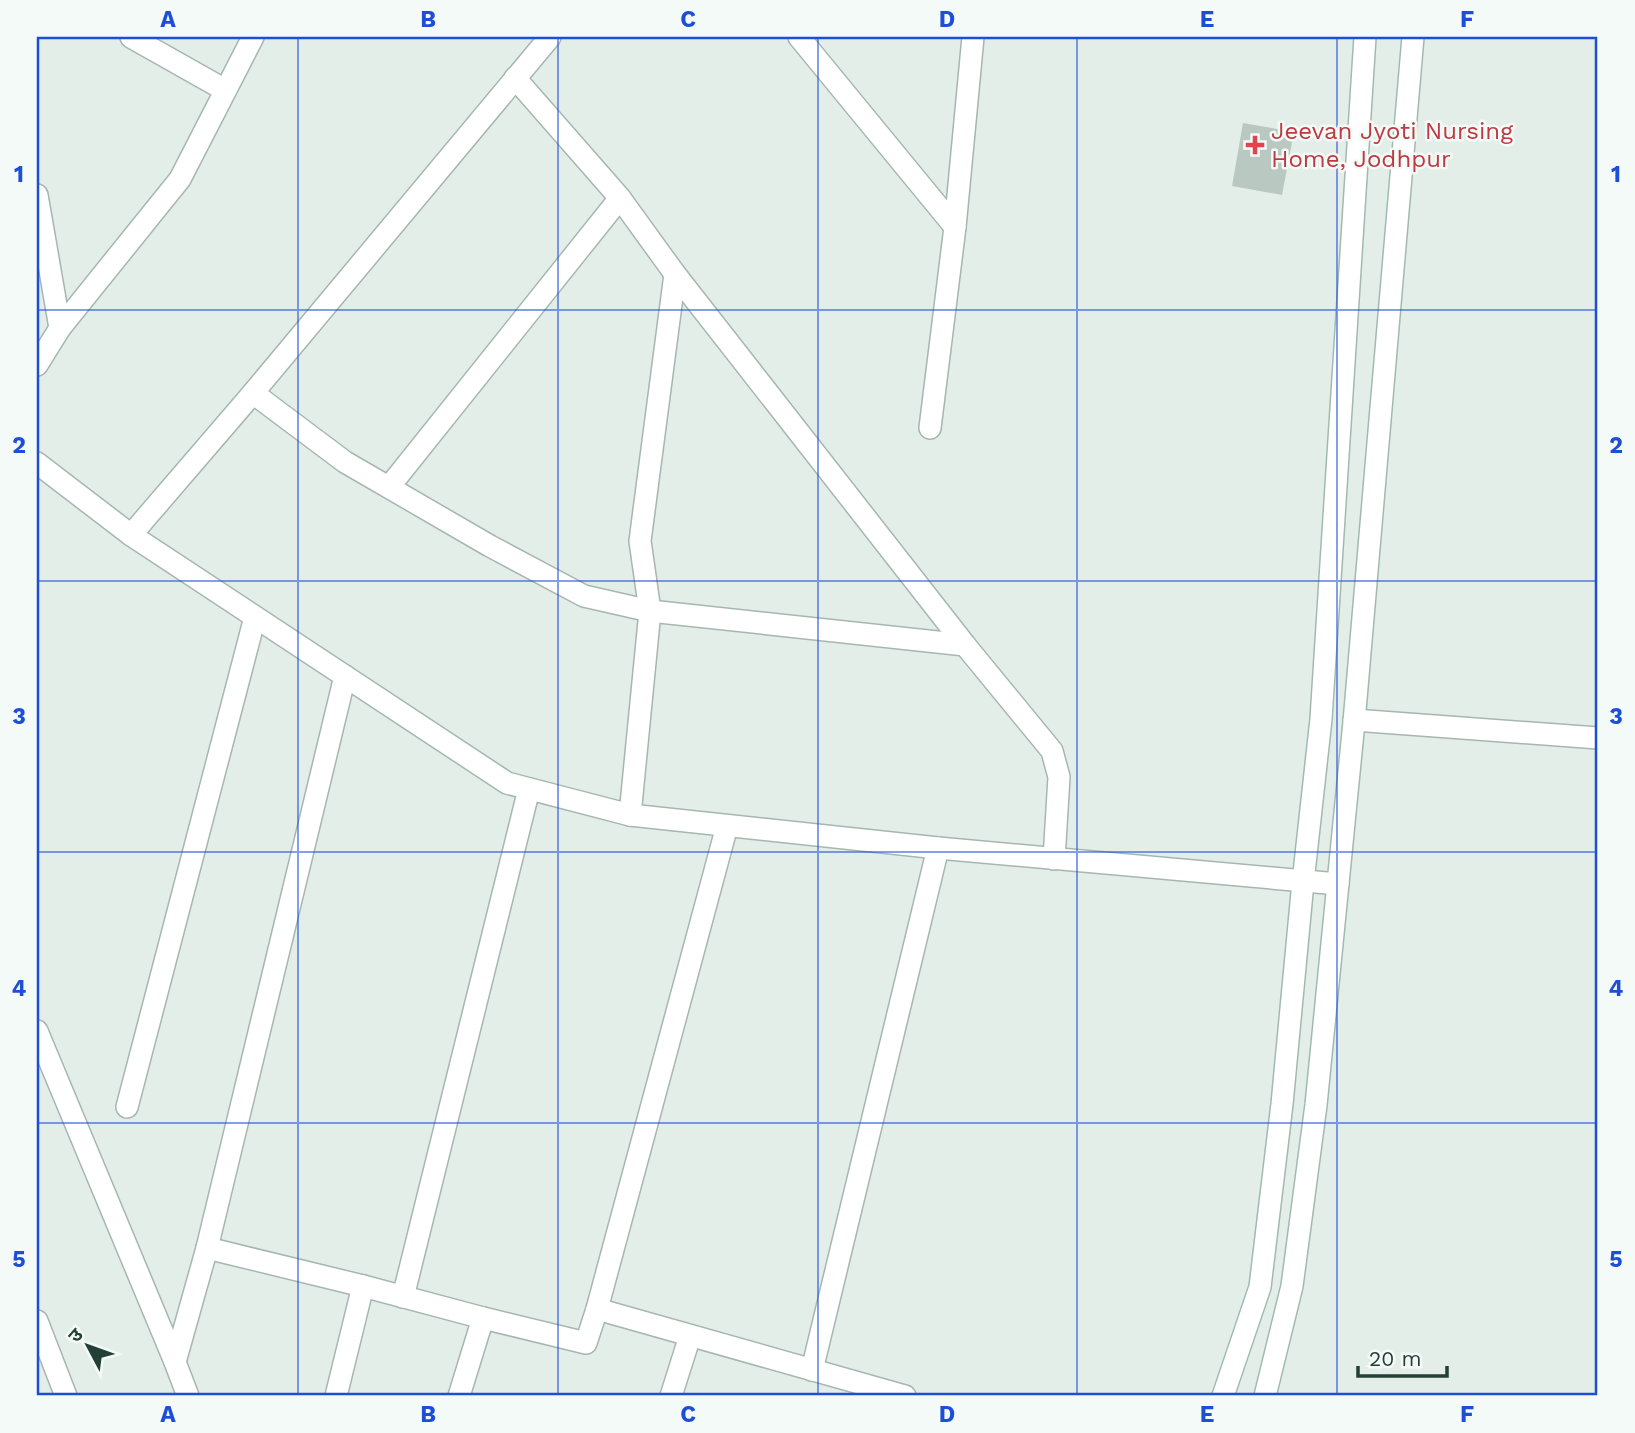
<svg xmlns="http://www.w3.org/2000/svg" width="1635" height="1433" viewBox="0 0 1635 1433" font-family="'Work Sans','Noto Sans Devanagari',sans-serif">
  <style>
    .building { fill: #b9c9c1 }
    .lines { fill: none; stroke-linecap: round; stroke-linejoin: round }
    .minor-casing { stroke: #a6b6b0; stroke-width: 24 }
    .secondary-casing { stroke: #a1bab0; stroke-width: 24 }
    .minor { stroke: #fff; stroke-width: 21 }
    .secondary { stroke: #fff; stroke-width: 21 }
    .grid { fill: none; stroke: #1d4ed8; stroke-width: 2; stroke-opacity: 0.55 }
    .health-dot { fill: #e0444e; stroke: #f4faf7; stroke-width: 2.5 }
    .labels { text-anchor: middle; stroke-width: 5; stroke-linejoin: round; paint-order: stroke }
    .health-label { font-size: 24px; fill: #be3a42; stroke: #f4faf7; text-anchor: start }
    .neatline { fill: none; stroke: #1d4ed8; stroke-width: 2.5 }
    .grid-label { font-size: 23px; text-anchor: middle; font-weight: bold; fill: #1d4ed8 }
  </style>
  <rect width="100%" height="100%" fill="#e4eee9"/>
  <polygon class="building" points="1243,123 1294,132 1282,195 1232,186"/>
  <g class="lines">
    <g class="minor-casing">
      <g id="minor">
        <polyline points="131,37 225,90"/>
        <polyline points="799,37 955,227"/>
        <polyline points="515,78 620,198 675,274 965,645 1052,751 1059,777 1054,859"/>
        <polyline points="37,195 60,328"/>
        <polyline points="37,365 60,328 180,179 253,37"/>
        <polyline points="253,393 345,462 490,546 584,596 650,611 965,645"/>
        <polyline points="930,428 955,227 973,37"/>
        <polyline points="37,463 131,535 507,783 630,815 938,848 1338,884"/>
        <polyline points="389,487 620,198"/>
        <polyline points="131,535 253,393 550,37"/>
        <polyline points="1354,720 1598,738"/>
        <polyline points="630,815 650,611 640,541 675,274"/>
        <polyline points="727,826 597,1309 905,1396"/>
        <polyline points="37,1031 175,1362 188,1396"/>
        <polyline points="127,1107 255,617"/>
        <polyline points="207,1248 363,1286 483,1318 459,1396"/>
        <polyline points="403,1297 529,789"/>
        <polyline points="483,1318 586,1343 597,1309"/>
        <polyline points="37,1321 66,1396"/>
        <polyline points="175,1362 207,1248 345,676"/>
        <polyline points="812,1370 938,848"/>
        <polyline points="336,1396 363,1286"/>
        <polyline points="671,1396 690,1336"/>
      </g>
    </g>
    <g class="secondary-casing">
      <g id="secondary">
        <polyline points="1223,1396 1260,1287 1282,1104 1303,882 1321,719 1365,37"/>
        <polyline points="1265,1396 1292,1286 1316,1105 1354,722 1413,37"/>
      </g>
    </g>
    <use href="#minor" class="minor"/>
    <use href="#secondary" class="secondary"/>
  </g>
  <path class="grid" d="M298 37V1396M558 37V1396M818 37V1396M1077 37V1396M1337 37V1396M37 310H1598M37 581H1598M37 852H1598M37 1123H1598"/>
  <path class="health-dot" d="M1251.5 134.5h7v7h7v7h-7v7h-7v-7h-7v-7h7z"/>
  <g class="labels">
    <g class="health-label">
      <text x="1271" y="139">Jeevan Jyoti Nursing<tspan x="1271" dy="28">Home, Jodhpur</tspan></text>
    </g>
  </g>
  <rect width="1635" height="1433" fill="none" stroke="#f4faf7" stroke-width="77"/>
  <g transform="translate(88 1346) rotate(311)" stroke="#f4faf7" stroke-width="5" paint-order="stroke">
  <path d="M0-5L12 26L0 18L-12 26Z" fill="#224036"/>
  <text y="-10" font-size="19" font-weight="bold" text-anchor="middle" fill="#224036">उ</text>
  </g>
  <path d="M1358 1366v10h89v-10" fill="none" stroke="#224036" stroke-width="3.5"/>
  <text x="1369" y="1366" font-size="21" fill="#224036" stroke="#f4faf7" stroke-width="5" paint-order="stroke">20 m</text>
  <rect x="38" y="38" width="1558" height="1356" class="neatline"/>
  <g class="grid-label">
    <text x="168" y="27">A</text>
    <text x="428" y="27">B</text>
    <text x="688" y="27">C</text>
    <text x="947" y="27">D</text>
    <text x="1207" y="27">E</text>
    <text x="1467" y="27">F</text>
    <text x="19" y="182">1</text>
    <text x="1616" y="182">1</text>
    <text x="19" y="453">2</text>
    <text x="1616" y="453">2</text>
    <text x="19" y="724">3</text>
    <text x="1616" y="724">3</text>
    <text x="19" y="996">4</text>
    <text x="1616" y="996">4</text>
    <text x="19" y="1267">5</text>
    <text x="1616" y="1267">5</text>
    <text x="168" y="1422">A</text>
    <text x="428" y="1422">B</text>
    <text x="688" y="1422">C</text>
    <text x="947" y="1422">D</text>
    <text x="1207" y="1422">E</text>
    <text x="1467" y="1422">F</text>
  </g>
</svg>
